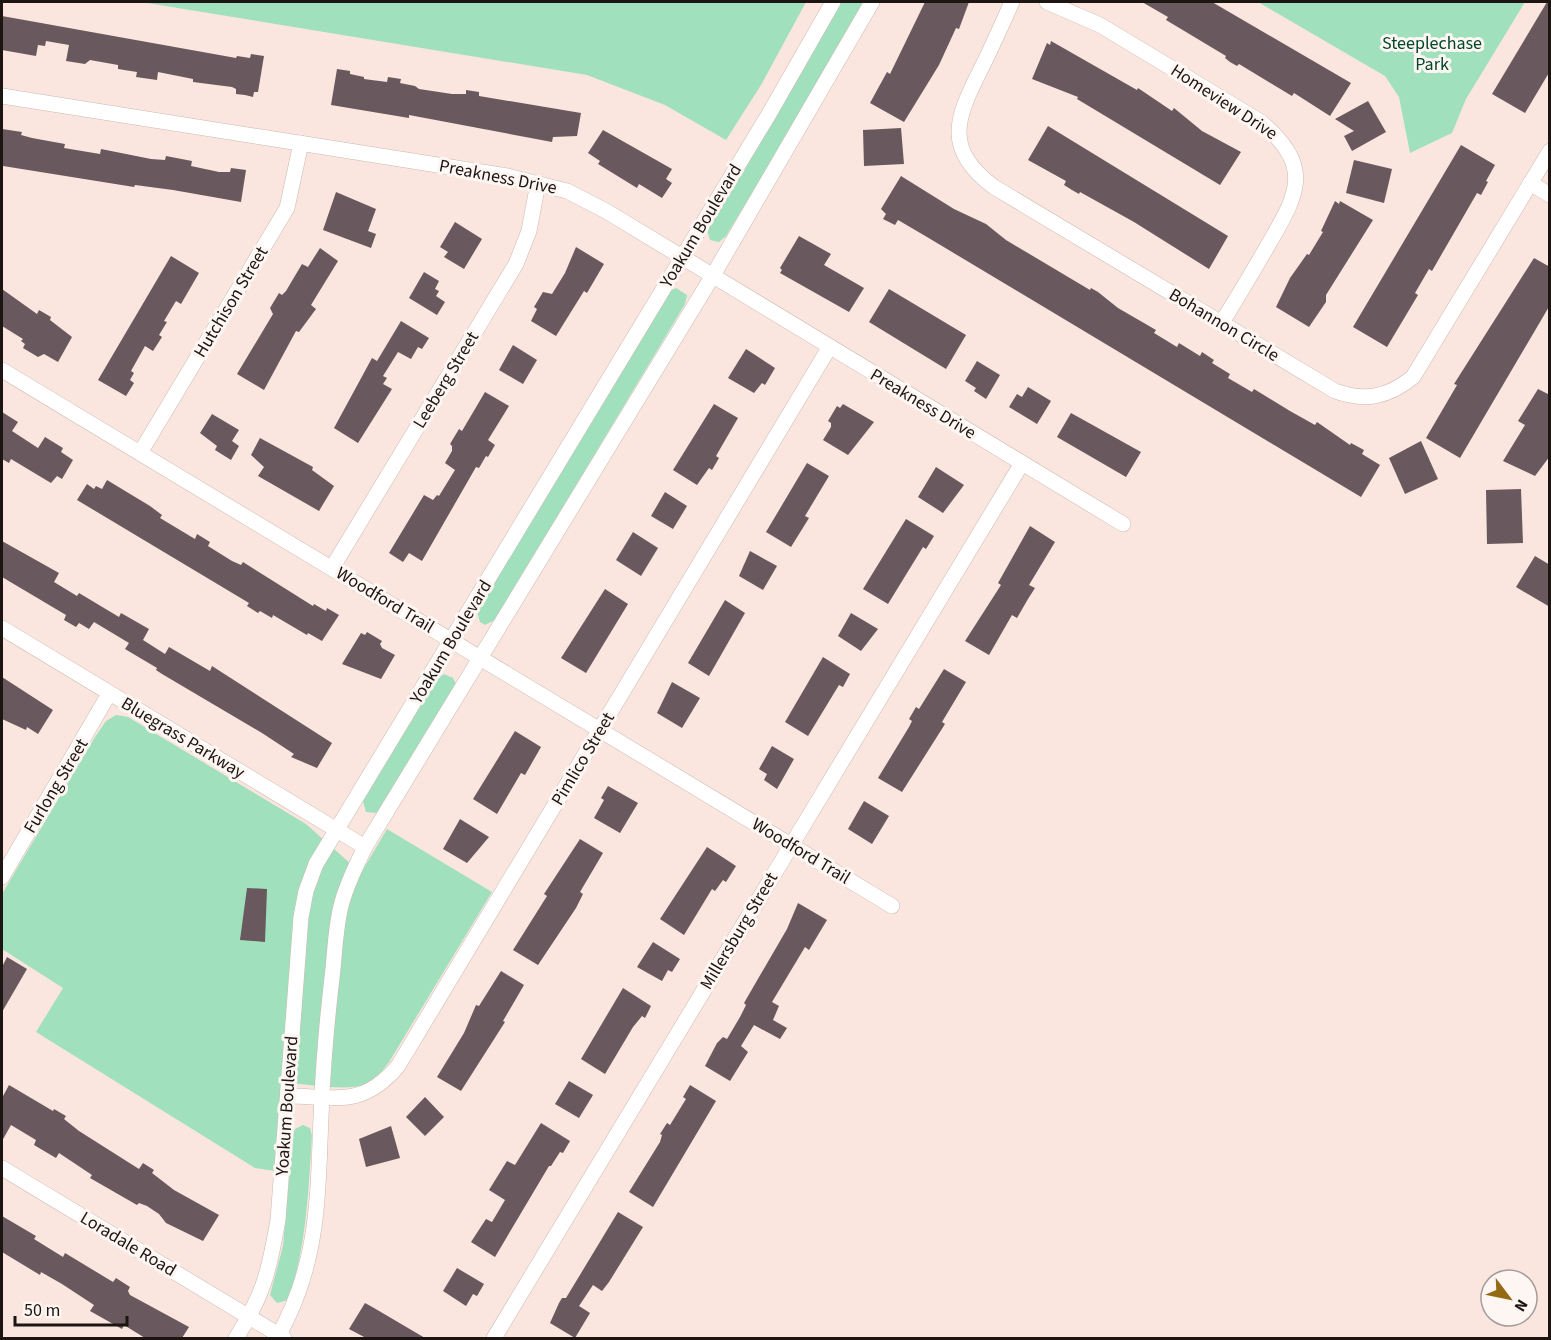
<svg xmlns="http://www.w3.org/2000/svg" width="1551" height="1340" viewBox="0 0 1551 1340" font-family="'Source Sans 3',sans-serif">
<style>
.green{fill:#a1e0bd}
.building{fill:#69585d}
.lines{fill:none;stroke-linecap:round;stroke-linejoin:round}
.minor-casing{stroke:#cbb9b0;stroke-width:16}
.minor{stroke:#fff;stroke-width:15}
.labels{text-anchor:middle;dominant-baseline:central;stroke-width:6;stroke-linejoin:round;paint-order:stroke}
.park-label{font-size:18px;fill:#00462b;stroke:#fef6f3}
.street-label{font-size:18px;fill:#1c1512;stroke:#fef6f3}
</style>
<rect width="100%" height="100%" fill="#fae6de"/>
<g class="green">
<path d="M141,2H806L761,85L726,140L665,105L587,75Z"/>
<path d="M841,2H864L852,26L726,236L719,242L710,240L707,230L805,67Z"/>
<path d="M1258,2H1525L1466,99L1452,133L1410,153L1399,97L1385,76Z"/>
<path d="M676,288L687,295L685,304L495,620L485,625L480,622L477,611L670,291Z"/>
<path d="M444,674L453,678L456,684L377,813L366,812L363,801L436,680Z"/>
<path d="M116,715L128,717L306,824L361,873L387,829L492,892L389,1062C383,1070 374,1081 364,1085C344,1091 304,1084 282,1082L275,1171L255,1168L36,1032L63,988L2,949V894L95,737L106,721Z"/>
<path d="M303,1125L310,1128L312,1136C308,1192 307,1246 288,1300L277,1303L270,1295L283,1246L293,1135L295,1129Z"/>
</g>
<g class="building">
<path d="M925,2H969L959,29L956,28L939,65L904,122L870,103L887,72L890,74Z"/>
<path d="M1142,2H1212L1351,83L1330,116L1294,93L1292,96L1239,64L1237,66L1230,62L1225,58L1226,56L1166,20L1168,17Z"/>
<path d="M1547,2H1550V71L1525,113L1492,94Z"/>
<path d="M2,16L236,58L237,56L250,58L251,54L264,56L258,92H254L253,97L245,95L236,94V89L232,87L193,82V79L158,72L157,80L136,77L137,72L118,69V65L90,60L85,64L66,61L69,45L46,41L45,46L38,45L36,56L2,50Z"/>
<path d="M1051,41L1137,90L1138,88L1172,111L1174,108L1202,131L1241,152L1220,185L1077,99L1078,97L1032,79L1047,43L1050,45Z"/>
<path d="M337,69L350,71V74L364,77V79L387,82L388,77L401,79L400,83L415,86L419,89L452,94H466V90L479,92V96L581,113L577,136L553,137L552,142L409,115V118L331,105Z"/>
<path d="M1368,101L1386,132L1352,151L1344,136L1354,131L1335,119Z"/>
<path d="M1048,126L1228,236L1209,269L1134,222L1080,192L1079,194L1072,190L1064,185L1066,181L1028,160Z"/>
<path d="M901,128L904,164L864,166L863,130Z"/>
<path d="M2,129L22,132L21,135L32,138L65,144L64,148L100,154L101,149L151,159L165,160L166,156L192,161L191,166L219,172H230L231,168L246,170L241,202L173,190L135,185L134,187L3,166Z"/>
<path d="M603,130L672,169L666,179L672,183L662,198L639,184L637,188L598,164L600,161L588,153Z"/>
<path d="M1461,145L1495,165L1486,181L1488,182L1481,195L1477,193L1432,271L1429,269L1415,293L1418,295L1387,347L1353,327Z"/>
<path d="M1354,160L1392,169L1384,203L1346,193Z"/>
<path d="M901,176L954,209L986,224L1006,240L1090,290L1091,288L1098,292L1118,308L1156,330L1154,333L1177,347L1179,343L1200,356L1202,352L1214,360L1212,363L1230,374L1228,378L1252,392L1254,389L1290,411L1315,425L1317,422L1350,445L1351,443L1364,450L1362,454L1380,465L1361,497L927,237L898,220L895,225L883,219L886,214L881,209Z"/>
<path d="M336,192L376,209L368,231L376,234L371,248L323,230Z"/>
<path d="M1335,201L1339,204L1340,201L1373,220L1326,295V302L1309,327L1276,307L1290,278L1307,254L1309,255L1323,232L1321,231Z"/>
<path d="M455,222L482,239L464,269L444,257L448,252L440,247Z"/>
<path d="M799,236L831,254L824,265L864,288L849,312L780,273L782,270L780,268Z"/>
<path d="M576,247L604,264L587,293L584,291L556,336L531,321L537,309L534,307L543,292L552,294L565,273Z"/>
<path d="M320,248L338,261L311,305L316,309L299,332L296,331L264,390L237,374L273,314L270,308L279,293L282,295L286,291L302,264L308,267Z"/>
<path d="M171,256L199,273L181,304L176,301L164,321L167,322L159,335L162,337L153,351L145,346L131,371L134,373L130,380L134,383L126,396L98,380Z"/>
<path d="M1534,258L1550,267V305L1460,458L1426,438L1457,385L1454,384Z"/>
<path d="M424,272L439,281L435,289L439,291L436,296L445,302L437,315L409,298Z"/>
<path d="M2,289L37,314L39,310L51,317L50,320L72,337L58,362L44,354L38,357L23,348L25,344L21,341L23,339L2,326Z"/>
<path d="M889,289L966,335L946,369L869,322Z"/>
<path d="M401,321L429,338L422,349L418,347L411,359L398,352L383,376L387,378L383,384L392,389L358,443L334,428L372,358L377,361Z"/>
<path d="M513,345L537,360L523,384L499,370Z"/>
<path d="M746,349L775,368L765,385L762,383L754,393L728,378Z"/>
<path d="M977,361L1000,375L986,399L974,391L976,388L965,381Z"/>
<path d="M1028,387L1051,401L1037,424L1009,407L1017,394L1022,397Z"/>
<path d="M1538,389L1550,395V456L1535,476L1503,461L1525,425L1518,421Z"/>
<path d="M485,392L509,406L488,440L495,445L488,457L486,456L479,468L476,467L422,561L409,553L403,562L389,553L424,495L433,500L437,495L439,496L455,470L445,463L452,451V446L450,444L459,429L462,431Z"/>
<path d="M714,404L738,418L716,456L719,458L712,470L709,468L697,485L673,470Z"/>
<path d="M843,404L874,422L848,455L823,440L831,427V423L828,421L837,406L840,408Z"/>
<path d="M2,412L18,422L12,431L38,448L45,437L63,448L61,452L73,460L62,479L57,476L51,483L11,459L9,463L2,459Z"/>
<path d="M1071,413L1141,452L1126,477L1057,437Z"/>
<path d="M212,414L239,430L232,441L239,446L231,460L215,450L217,446L200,433Z"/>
<path d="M260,438L313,467L312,470L334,486L319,511L258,476L264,467L251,455Z"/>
<path d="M1421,441L1438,479L1405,494L1389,458Z"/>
<path d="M807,463L829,476L805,516L809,518L791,547L766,532Z"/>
<path d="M936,467L964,485L943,513L918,497Z"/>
<path d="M107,480L150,506L162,515L160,518L195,539L197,534L210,542L208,546L232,561L241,565L243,562L313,606L314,604L326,611L327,608L339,615L322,641L308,633L307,635L273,615L272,618L260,611L258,613L247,606L249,603L77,500L87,484L94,489L96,486L102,489Z"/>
<path d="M1521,489L1523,543L1487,544L1486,490Z"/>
<path d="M665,492L687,506L673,529L651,516Z"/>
<path d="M906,519L934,536L926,549L923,547L888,604L863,589Z"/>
<path d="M1030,526L1055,542L1029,585L1035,588L1028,599L1017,618L1012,615L989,655L965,641L1001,585L998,583Z"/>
<path d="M633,532L658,548L641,576L616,560Z"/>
<path d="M2,541L59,573L54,582L77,596L79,593L119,617L121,613L149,629L143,640L165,654L169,647L210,671L212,666L332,743L317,768L291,757L294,754L262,733L162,674L156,670L157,668L125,649L129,643L94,622L89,629L79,623L76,627L64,620L66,615L2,577Z"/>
<path d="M750,551L777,566L763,590L739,576Z"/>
<path d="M1535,556L1550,565V607L1516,587Z"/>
<path d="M605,589L628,604L586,673L561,658Z"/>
<path d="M725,600L745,613L709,676L688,663Z"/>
<path d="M851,613L878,629L861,651L838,636Z"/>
<path d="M367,632L382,641L380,644L382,648L395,655L381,679L342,664L361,633L365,635Z"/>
<path d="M823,657L850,674L843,687L839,685L808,736L785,722Z"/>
<path d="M944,669L966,682L942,722L945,724L902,792L878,778L909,727L912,721L909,719L916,707L919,709Z"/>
<path d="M2,677L53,710L38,734L27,727L26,730L2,719Z"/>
<path d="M672,682L700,698L682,728L657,713Z"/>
<path d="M515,731L541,747L525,775L521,773L497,814L473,799Z"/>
<path d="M772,746L794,759L777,789L764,780L767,774L759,769Z"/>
<path d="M608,786L638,803L620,833L594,818L604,800L601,798Z"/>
<path d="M864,801L889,816L872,844L848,829Z"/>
<path d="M460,819L489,837L467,863L443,849Z"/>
<path d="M580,839L603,853L580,892L583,894L576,908L538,965L513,950L547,896L544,894Z"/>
<path d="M707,847L736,866L726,882L723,880L715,891L712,889L684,935L660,919Z"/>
<path d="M247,888L267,889L265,942L240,940Z"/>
<path d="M798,903L827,920L809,950L805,947L772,1002L779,1006L773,1020L787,1028L780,1039L754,1025L741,1046L748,1052L730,1081L705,1066L717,1043L723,1037L727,1039L740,1017L746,1005L744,1003L787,929Z"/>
<path d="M653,942L680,959L672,972L668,970L662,981L637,967Z"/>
<path d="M7,957L27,969L2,1012V967Z"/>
<path d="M501,971L524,985L503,1021L505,1022L461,1091L437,1077L464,1033L476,1005L479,1006Z"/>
<path d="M623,988L651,1006L645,1018L642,1016L633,1027L605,1074L581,1059Z"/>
<path d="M569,1081L593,1095L579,1118L555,1104Z"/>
<path d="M9,1085L53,1111L54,1109L66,1116L64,1119L79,1131L139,1169L143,1163L154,1170L152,1173L174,1190L219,1215L203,1241L166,1223L159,1214L147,1206L139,1203L137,1205L90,1178L92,1175L59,1153L56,1158L34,1145L36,1140L11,1125L2,1141V1098Z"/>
<path d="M690,1085L716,1101L653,1207L629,1192L660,1142L662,1135L660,1134L667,1123L670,1125L686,1099L683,1097Z"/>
<path d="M425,1097L444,1117L425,1136L406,1117Z"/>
<path d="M541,1123L570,1141L563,1153L560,1152L551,1166H549L495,1257L471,1242L486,1219L492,1222L505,1200L489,1190L507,1161L515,1165Z"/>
<path d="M391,1126L400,1158L366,1167L359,1139Z"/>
<path d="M618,1212L643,1227L609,1282L602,1291L593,1285L579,1306L590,1313L575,1338L550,1323L559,1303L562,1298H566Z"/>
<path d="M2,1216L36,1236L34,1239L63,1257L65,1253L113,1282L116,1278L130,1287L128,1291L130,1295L189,1327L182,1338H145L124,1325L122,1329L90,1311L94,1305L62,1284L41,1272L40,1275L2,1252Z"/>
<path d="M457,1268L484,1284L477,1296L473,1294L466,1306L443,1291Z"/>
<path d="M365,1303L374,1308L425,1338H366L349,1329Z"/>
</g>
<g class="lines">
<defs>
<g id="minor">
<path d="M1012,2C1002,24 992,47 981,69C956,118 943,149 994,187L1335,391C1366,402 1388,397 1413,377L1550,151"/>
<path d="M1047,2L1100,25L1261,122C1315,168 1297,195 1267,247C1252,273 1237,298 1221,324"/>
<path d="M2,96L507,176L567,191L606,211L1123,524"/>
<path d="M1530,183L1550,195"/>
<path d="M2,370L892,906"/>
<path d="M140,453L287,208L301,143"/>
<path d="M332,568L516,264L529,231L538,183"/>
<path d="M2,628L365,847"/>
<path d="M2,877L109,694"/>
<path d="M289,1096C339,1097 363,1107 398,1066L829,348"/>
<path d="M2,1168L284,1338"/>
<path d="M236,1338C264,1294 269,1271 278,1220L301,917L306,891L316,864L769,114L833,2"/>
<path d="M277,1338C323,1258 317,1185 322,1096C324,1053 328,1011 333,969C335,948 336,926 341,906C346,885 356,866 365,847L712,277L872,2"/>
<path d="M494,1338L1022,463"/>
</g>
</defs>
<use href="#minor" class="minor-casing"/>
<use href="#minor" class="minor"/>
</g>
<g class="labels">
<g class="park-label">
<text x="1432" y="43">Steeplechase<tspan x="1432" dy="21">Park</tspan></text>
</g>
<g class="street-label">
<text transform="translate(1224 102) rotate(33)">Homeview Drive</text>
<text transform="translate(498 177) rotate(11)">Preakness Drive</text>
<text transform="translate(701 226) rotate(-59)">Yoakum Boulevard</text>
<text transform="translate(231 302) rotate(-59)">Hutchison Street</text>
<text transform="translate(1224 325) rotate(31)">Bohannon Circle</text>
<text transform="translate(446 380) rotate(-59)">Leeberg Street</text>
<text transform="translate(923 404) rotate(31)">Preakness Drive</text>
<text transform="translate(385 600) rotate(31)">Woodford Trail</text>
<text transform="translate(451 642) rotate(-59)">Yoakum Boulevard</text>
<text transform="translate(183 738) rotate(31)">Bluegrass Parkway</text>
<text transform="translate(583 759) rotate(-59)">Pimlico Street</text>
<text transform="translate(56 786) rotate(-59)">Furlong Street</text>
<text transform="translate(801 851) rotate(31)">Woodford Trail</text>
<text transform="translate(739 931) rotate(-59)">Millersburg Street</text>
<text transform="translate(287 1106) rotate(-86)">Yoakum Boulevard</text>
<text transform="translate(128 1244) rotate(31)">Loradale Road</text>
</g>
</g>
<rect width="1551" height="1340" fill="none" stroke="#1c1512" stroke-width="6"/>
<g transform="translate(1509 1298) rotate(122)"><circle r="28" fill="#fef6f3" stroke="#a49c99" stroke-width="1.5"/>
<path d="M0-4.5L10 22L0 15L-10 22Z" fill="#946914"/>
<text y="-9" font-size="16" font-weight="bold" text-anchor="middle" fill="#1c1512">N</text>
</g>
<path d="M15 1316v9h112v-9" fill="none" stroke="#1c1512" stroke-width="3"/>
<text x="24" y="1316" font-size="18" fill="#1c1512" stroke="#fef6f3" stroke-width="4.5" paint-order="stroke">50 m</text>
</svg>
